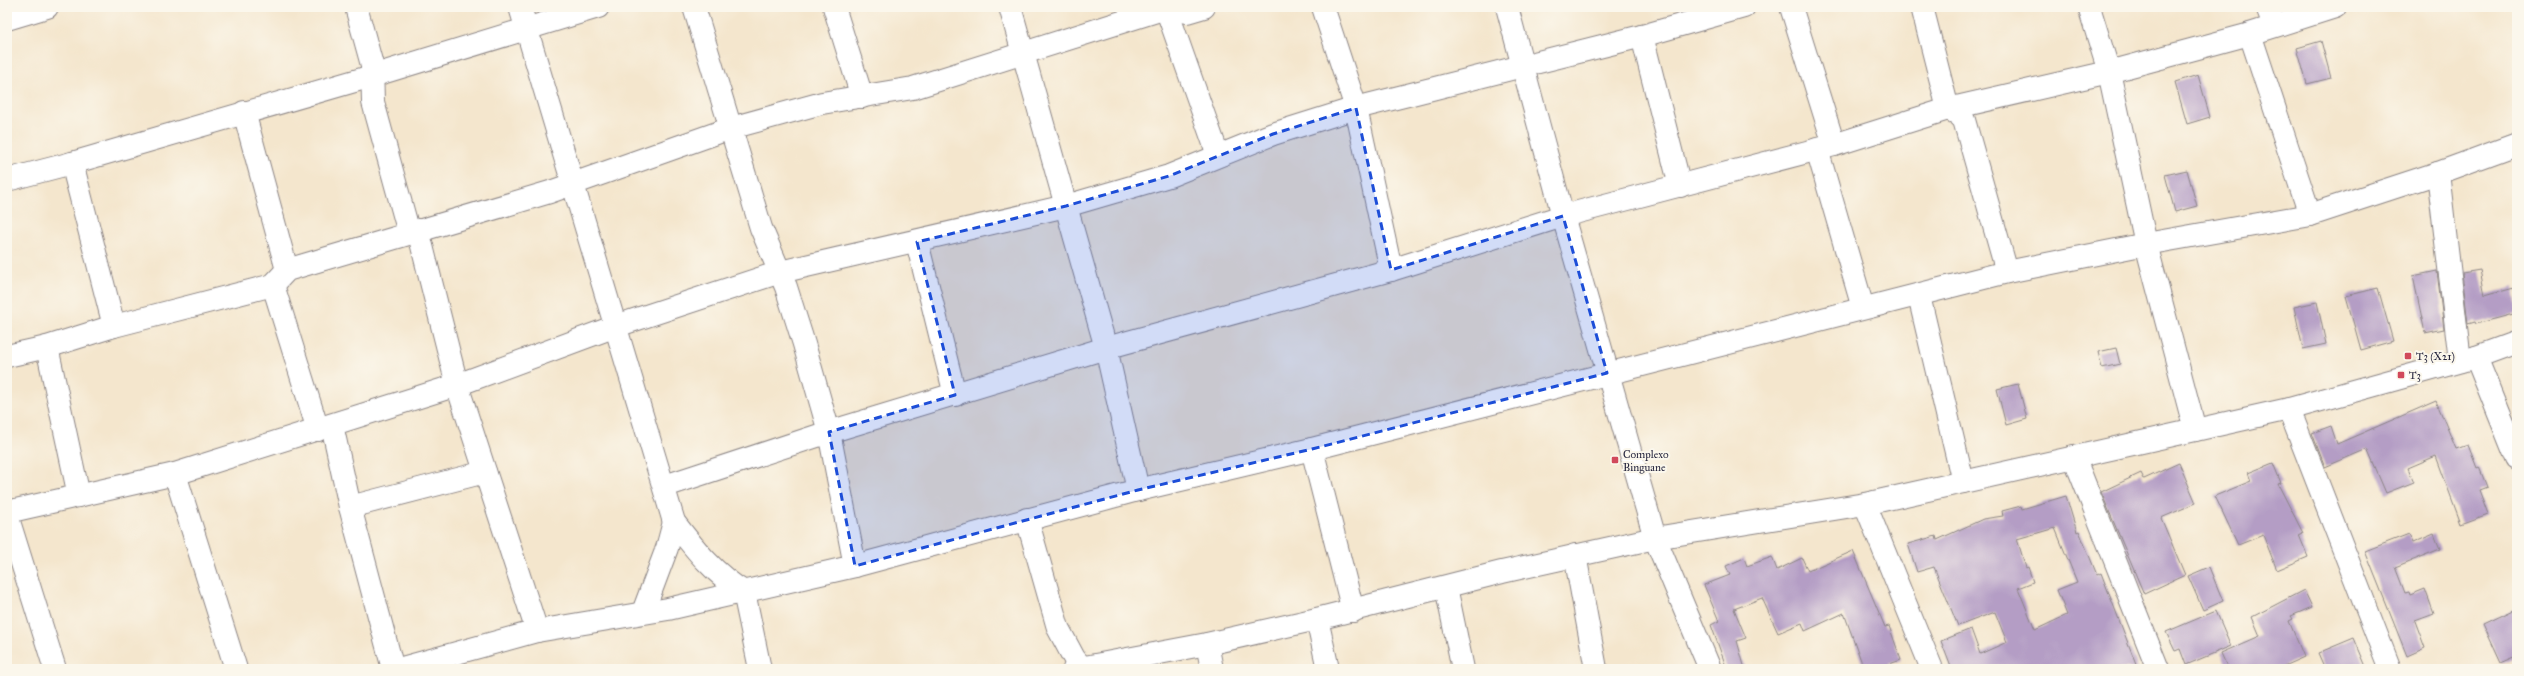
<svg xmlns="http://www.w3.org/2000/svg" width="2524" height="676" viewBox="0 0 2524 676" font-family="'IM FELL Great Primer',serif">
<style>
.building{fill:#b49dc5;fill-rule:evenodd}
.lines{fill:none;stroke-linecap:round;stroke-linejoin:round}
.minor-casing{stroke:#8b8484;stroke-width:24}
.minor{stroke:#fff;stroke-width:22}
.marked{fill:#1d4ed8;fill-opacity:0.2;stroke:#1d4ed8;stroke-width:3;stroke-dasharray:8 5;stroke-linejoin:round}
.poi-dot{fill:#d1495b;stroke:#fbf7ec;stroke-width:1.5}
.labels{text-anchor:middle;dominant-baseline:central;stroke-width:4;stroke-linejoin:round;paint-order:stroke}
.poi-label{font-size:11px;fill:#22223b;stroke:#fbf7ec;text-anchor:start}
</style>
<rect width="100%" height="100%" fill="#fbf7ec"/>
<filter id="ink" filterUnits="userSpaceOnUse"><feTurbulence type="fractalNoise" baseFrequency=".025" numOctaves="2"/><feDisplacementMap in="SourceGraphic" scale="8" xChannelSelector="R" yChannelSelector="G"/><feConvolveMatrix kernelMatrix="1 2 1 2 8 2 1 2 1" color-interpolation-filters="sRGB"/></filter>
<filter id="wash" filterUnits="userSpaceOnUse"><feTurbulence type="fractalNoise" baseFrequency=".012" numOctaves="4" result="noise"/><feDisplacementMap in="SourceGraphic" scale="16" xChannelSelector="R" yChannelSelector="G"/><feGaussianBlur stdDeviation="0.9" result="paint"/><feColorMatrix in="noise" values="0 0 0 0 0 0 0 0 0 0 0 0 0 0 0 0 0 1.4 0 .05"/><feComposite in="paint" operator="in"/></filter>
<g filter="url(#wash)">
<rect width="100%" height="100%" fill="#f4e6cd"/>
<g id="blocks">
<g class="building">
<path d="M2321,41L2331,78L2307,84L2297,48Z"/>
<path d="M2198,75L2210,117L2187,124L2175,82Z"/>
<path d="M2187,170L2197,206L2175,212L2165,175Z"/>
<path d="M2480,270L2485,295L2514,287L2517,313L2476,324L2475,322L2468,324L2462,273Z"/>
<path d="M2437,271L2444,329L2425,333L2413,276Z"/>
<path d="M2378,288L2393,341L2361,350L2346,296Z"/>
<path d="M2317,302L2326,344L2303,349L2294,307Z"/>
<path d="M2116,348L2120,364L2102,368L2098,352Z"/>
<path d="M2018,384L2027,419L2006,425L1997,389Z"/>
<path d="M2436,401L2456,449L2468,445L2477,468L2479,467L2487,487L2479,490L2488,514L2461,524L2436,456L2408,468L2414,482L2386,493L2367,449L2325,467L2312,433L2331,426L2337,444Z"/>
<path d="M2179,463L2196,503L2161,518L2185,575L2144,594L2101,492L2141,473L2144,479Z"/>
<path d="M2273,463L2281,483L2278,484L2303,533L2299,535L2308,557L2277,570L2263,535L2238,545L2215,496L2251,481L2248,473Z"/>
<path d="M2066,496L2077,532L2079,531L2097,575L2101,573L2138,669H1947L1951,667L1941,641L1971,629L1980,654L2007,642L1995,612L1958,626L1934,567L1917,572L1908,544L1936,536L1937,540L1983,519L2003,516L2002,511L2021,506L2022,509ZM2055,528L2077,582L2057,590L2067,615L2035,630L2018,588L2033,582L2028,567L2026,568L2017,539Z"/>
<path d="M2409,534L2413,543L2434,534L2440,549L2395,567L2405,593L2409,592L2410,595L2425,589L2434,614L2415,621L2425,648L2407,656L2365,551Z"/>
<path d="M1853,551L1885,627L1889,626L1901,660L1875,669H1864L1844,613L1805,631L1802,623L1778,633L1762,598L1734,609L1746,638L1737,641L1745,669H1727L1711,625L1719,621L1704,585L1730,575L1726,566L1744,558L1747,566L1772,557L1777,570L1802,558L1808,571Z"/>
<path d="M2209,567L2223,601L2203,610L2188,576Z"/>
<path d="M2304,590L2312,607L2291,616L2293,619L2289,621L2304,657L2277,669H2228L2221,653L2260,636L2252,617Z"/>
<path d="M2517,608V656L2501,663L2483,624Z"/>
<path d="M2216,611L2231,646L2186,665L2180,649L2175,651L2166,632Z"/>
<path d="M2354,638L2367,669H2325L2318,653Z"/>
</g>
</g>
</g>
<g filter="url(#ink)">
<use href="#blocks" fill-opacity="0" stroke="#8b8484" stroke-width="1"/>
<g class="lines">
<defs>
<g id="minor">
<path d="M356,7L372,65L373,102L409,233"/>
<path d="M520,7L674,522C695,549 714,574 744,592L760,669"/>
<path d="M694,7L761,228L786,287L804,344L829,432L855,566"/>
<path d="M834,7L862,97"/>
<path d="M1010,7L1106,348L1138,490"/>
<path d="M1323,7L1356,108L1391,270"/>
<path d="M1507,7L1563,216L1655,538L1710,669"/>
<path d="M1791,7L1834,145"/>
<path d="M1922,7L1948,109L1958,114L1964,120L2007,272"/>
<path d="M2089,7L2109,72L2146,244L2195,430"/>
<path d="M2267,7L2274,25"/>
<path d="M1166,8L1218,155"/>
<path d="M7,19L47,7"/>
<path d="M2250,34L2310,215"/>
<path d="M1642,36L1680,186"/>
<path d="M244,112L287,270"/>
<path d="M1817,149L1863,308"/>
<path d="M72,163L114,326"/>
<path d="M2438,173L2460,361"/>
<path d="M7,180L72,163L372,76L598,7"/>
<path d="M418,230L457,385L537,631"/>
<path d="M917,242L955,395"/>
<path d="M273,285L318,430"/>
<path d="M1919,296L1963,482"/>
<path d="M47,347L79,496"/>
<path d="M7,356L47,347L114,326L273,285L287,270L550,192L731,128L822,103L913,88L1166,8L1187,12L1204,7"/>
<path d="M2476,357L2517,459"/>
<path d="M2289,409L2390,669"/>
<path d="M332,425L350,507L393,669"/>
<path d="M1312,449L1353,611"/>
<path d="M2074,457L2158,669"/>
<path d="M175,474L236,669"/>
<path d="M665,486L829,432L1106,348L1391,270L1563,216L1834,145L1948,109L2109,72L2250,34L2335,7"/>
<path d="M1865,504L1932,669"/>
<path d="M350,507L485,472"/>
<path d="M7,512L175,474L457,385L616,326L780,272L1066,206L1169,176L1273,134L1356,108L1642,36L1744,7"/>
<path d="M7,515L55,669"/>
<path d="M1027,519L1058,628L1074,658L1083,669"/>
<path d="M1575,555L1596,669"/>
<path d="M1446,587L1463,669"/>
<path d="M643,612L667,548L674,522"/>
<path d="M1317,619L1328,669"/>
<path d="M1207,644L1212,669"/>
<path d="M398,669L537,631L668,609L855,566L1138,490L1312,449L2007,272L2146,244L2310,215L2438,173L2517,144"/>
<path d="M1074,669L1207,644L1317,619L1502,572L1655,538L1865,504L2289,409L2476,357L2517,342"/>
</g>
</defs>
<use href="#minor" class="minor-casing"/>
<use href="#minor" class="minor"/>
</g>
</g>
<path class="marked" d="M1356,108L1391,270L1563,216L1607,373L1312,449L1138,490L855,566L829,432L955,395L917,242L1066,206L1169,176L1273,134Z"/>
<g class="poi-dot">
<rect x="2404" y="352" width="8" height="8" rx="2"/>
<rect x="2397" y="371" width="8" height="8" rx="2"/>
<rect x="1611" y="456" width="8" height="8" rx="2"/>
</g>
<g class="labels">
<g class="poi-label">
<text x="2416" y="356">T3 (X21)</text>
<text x="2409" y="375">T3</text>
<text x="1623" y="454">Complexo<tspan x="1623" dy="13">Binguane</tspan></text>
</g>
</g>
<rect width="2524" height="676" fill="none" stroke="#fbf7ec" stroke-width="24"/>
</svg>
